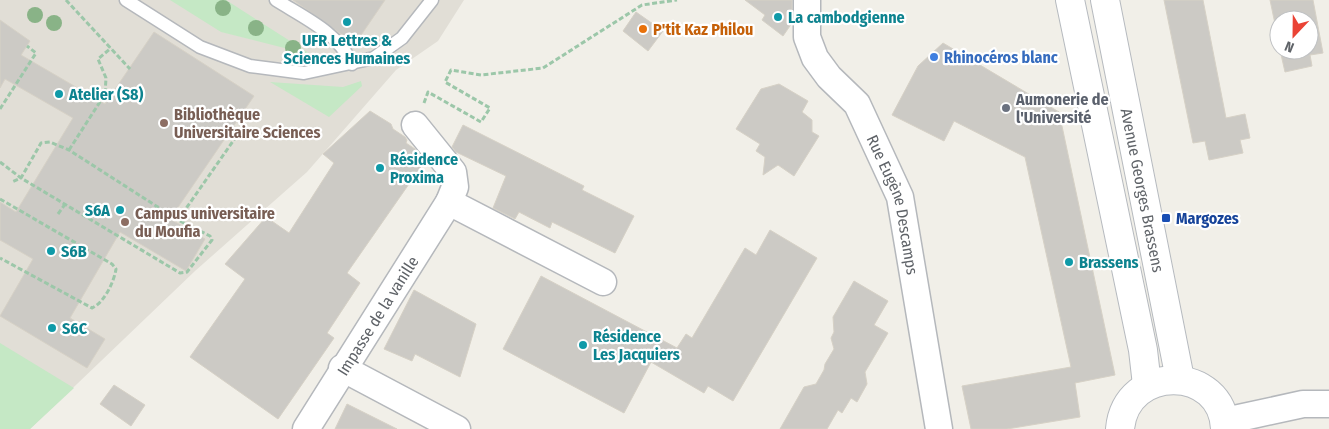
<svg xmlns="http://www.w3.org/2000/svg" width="1329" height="429" viewBox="0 0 1329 429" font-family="'Fira Sans Condensed',sans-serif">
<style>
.education{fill:#e1ded6}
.green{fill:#c5e8c5}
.building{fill:#cccac5;stroke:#d6d1c6}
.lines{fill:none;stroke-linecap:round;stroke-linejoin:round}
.lane-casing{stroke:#b5b8bc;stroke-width:15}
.street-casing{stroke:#b5b8bc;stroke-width:29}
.secondary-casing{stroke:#b6babf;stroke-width:30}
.path{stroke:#9cc7a9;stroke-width:3;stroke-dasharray:5 2.5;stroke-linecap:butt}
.lane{stroke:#fff;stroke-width:12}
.street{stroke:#fff;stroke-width:26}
.secondary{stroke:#fff;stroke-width:28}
.tree{fill:#89b387}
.culture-dot{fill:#0f9aa8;stroke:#fff;stroke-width:2}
.food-dot{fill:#e8710a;stroke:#fff;stroke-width:2}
.shop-dot{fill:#3f7fe0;stroke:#fff;stroke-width:2}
.worship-dot{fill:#6b7280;stroke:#fff;stroke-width:2}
.education-dot{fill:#8d6e63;stroke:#fff;stroke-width:2}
.transit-dot{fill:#1a4fb4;stroke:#fff;stroke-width:2}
.labels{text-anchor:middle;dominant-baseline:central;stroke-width:4.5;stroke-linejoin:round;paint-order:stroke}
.culture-label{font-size:16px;font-weight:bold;fill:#0d838f;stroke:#fff;text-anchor:start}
.food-label{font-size:16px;font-weight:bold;fill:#c56008;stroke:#fff;text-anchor:start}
.shop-label{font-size:16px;font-weight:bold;fill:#366cbe;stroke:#fff;text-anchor:start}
.worship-label{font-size:16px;font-weight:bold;fill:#5b616d;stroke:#fff;text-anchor:start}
.education-label{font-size:16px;font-weight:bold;fill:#785e54;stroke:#fff;text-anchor:start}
.street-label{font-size:16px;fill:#5f6368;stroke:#fff}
.transit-label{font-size:16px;font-weight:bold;fill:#164399;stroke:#fff;text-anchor:start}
</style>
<rect width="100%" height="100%" fill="#f1efe8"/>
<path class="education" d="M0,0H464L438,41L396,70L307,172L195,271L30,429H0Z"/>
<g class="green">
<path d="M170,0H226L312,55L221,32Z"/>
<path d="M361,81L362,86L329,117L270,82L343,87Z"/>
<path d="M0,343L74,388L30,429H0Z"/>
</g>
<g class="building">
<path d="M293,0H385L355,44Z"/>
<path d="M745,0H792V11L789,15L792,17V23L783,36L762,20L765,15Z"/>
<path d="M1164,0H1203L1226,118L1245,114L1250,138L1240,140L1243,153L1209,160L1205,141L1193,143Z"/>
<path d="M1270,0H1313L1323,53L1310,55L1312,66L1285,72L1280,50H1309V20H1279V43Z"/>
<path d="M636,12L663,31L648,51L623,31Z"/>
<path d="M0,20L30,41L21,55L105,104L154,32L254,96L170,219L205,239L186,271L120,232L70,318L105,339L87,368L0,316L33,259L0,240V202L16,212L73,118L5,79L0,88Z"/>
<path d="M943,43L1059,112L1115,375L1075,383L1080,417L1007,429H971L962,386L1071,367L1025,157L954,121L944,141L892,115L918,66Z"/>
<path d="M779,84L808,101L802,112L812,120V132L819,136L794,176L778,165L763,175L765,157L756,151L760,144L736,129L761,89Z"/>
<path d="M370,111L391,124L393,129L405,137L407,140L406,143L415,149L425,161L347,273L360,283L327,333L334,338L278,419L190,357L245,279L225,264L266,217L289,233L334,163L323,154Z"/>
<path d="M463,125L584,186L582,190L634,216L615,253L552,222L550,228L519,212L515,219L493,208L506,176L456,152L452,147Z"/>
<path d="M770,230L817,258L733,401L708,386L704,393L651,362L624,413L503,349L541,276L677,348L686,334L692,338L745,248L756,255Z"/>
<path d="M854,281L888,301L874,325L888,333L865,372L867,384L857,402L851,398L842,413L838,410L827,429H780L804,387L816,384L824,370L825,364L834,349L831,338L834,332L833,317Z"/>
<path d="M414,290L476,324L460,377L415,354L412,361L384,349Z"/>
<path d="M114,385L145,405L131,426L100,404Z"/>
<path d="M347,404L397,429H335Z"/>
</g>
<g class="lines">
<defs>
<g id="lane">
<path d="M126,0L200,47L250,66L304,73L374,58L402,38L432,0"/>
<path d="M276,0C303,17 339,33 352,64"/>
</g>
<g id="street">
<path id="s1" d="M807,0V37L815,58L829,77L857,104L900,197L939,429"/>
<path d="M415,125L453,172L455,187L449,202L603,282"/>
<path d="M342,368L457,429"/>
<path d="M1225,421L1303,404H1329"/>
<path id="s2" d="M306,429L449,202"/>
</g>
<g id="secondary">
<path d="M1070,0L1143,350L1147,385"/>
<path id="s3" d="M1105,0L1180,379"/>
<path d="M1120,429C1126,363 1223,365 1225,429"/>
</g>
</defs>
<use href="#lane" class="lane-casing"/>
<use href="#street" class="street-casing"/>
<use href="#secondary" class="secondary-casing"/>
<g class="path">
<path d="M66,0L130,69"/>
<path d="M424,103L428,92L481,122L490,108L445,82L451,70L481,75L543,68L642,5L677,0"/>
<path d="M0,109L36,53L27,46"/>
<path d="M69,150L105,94L106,78L98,59L111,48"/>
<path d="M0,162L21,178L180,273L187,272L212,240L210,236L178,220L69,150L50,142L41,143L21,178L12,182"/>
<path d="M0,199L112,264L116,269C114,282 104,303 92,308L0,258"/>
<path d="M58,214L66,203"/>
<path d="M178,220L238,134"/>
</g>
<use href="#lane" class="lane"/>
<use href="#street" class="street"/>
<use href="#secondary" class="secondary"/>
</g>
<g class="tree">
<circle cx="223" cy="8" r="8"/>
<circle cx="35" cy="15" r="8"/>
<circle cx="54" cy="23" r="8"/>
<circle cx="256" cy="28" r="8"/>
<circle cx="293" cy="48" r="8"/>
</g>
<g class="culture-dot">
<circle cx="778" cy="17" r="5"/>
<circle cx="347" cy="22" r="5"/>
<circle cx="59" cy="94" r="5"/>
<circle cx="380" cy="168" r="5"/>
<circle cx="120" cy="210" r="5"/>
<circle cx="51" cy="251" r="5"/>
<circle cx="1069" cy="262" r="5"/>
<circle cx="52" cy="328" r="5"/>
<circle cx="583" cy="345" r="5"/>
</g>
<circle class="food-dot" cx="643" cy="29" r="5"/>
<circle class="shop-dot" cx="934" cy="57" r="5"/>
<circle class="worship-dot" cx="1006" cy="108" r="5"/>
<g class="education-dot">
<circle cx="164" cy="123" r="5"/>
<circle cx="125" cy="222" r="5"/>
</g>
<rect class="transit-dot" x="1161" y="213" width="10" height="10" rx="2.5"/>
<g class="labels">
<g class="culture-label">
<text x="788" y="17">La cambodgienne</text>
<text x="347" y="40" text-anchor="middle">UFR Lettres &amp;<tspan x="347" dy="18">Sciences Humaines</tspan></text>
<text x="69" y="94">Atelier (S8)</text>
<text x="390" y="159">Résidence<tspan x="390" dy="18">Proxima</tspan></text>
<text x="110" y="210" text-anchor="end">S6A</text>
<text x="61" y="251">S6B</text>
<text x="1079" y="262">Brassens</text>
<text x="62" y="328">S6C</text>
<text x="593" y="336">Résidence<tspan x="593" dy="18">Les Jacquiers</tspan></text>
</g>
<g class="food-label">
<text x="653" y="29">P'tit Kaz Philou</text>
</g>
<g class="shop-label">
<text x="944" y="57">Rhinocéros blanc</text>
</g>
<g class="worship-label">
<text x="1016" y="99">Aumonerie de<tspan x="1016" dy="18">l'Université</tspan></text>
</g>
<g class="education-label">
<text x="174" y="114">Bibliothèque<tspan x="174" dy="18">Universitaire Sciences</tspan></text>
<text x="135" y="213">Campus universitaire<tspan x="135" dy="18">du Moufia</tspan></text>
</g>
<g class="street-label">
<text stroke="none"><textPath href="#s3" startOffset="194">Avenue Georges Brassens</textPath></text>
<text stroke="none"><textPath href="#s1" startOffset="230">Rue Eugène Descamps</textPath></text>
<text stroke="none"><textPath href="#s2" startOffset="134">Impasse de la vanille</textPath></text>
</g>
<g class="transit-label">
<text x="1176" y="218">Margozes</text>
</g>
</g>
<g transform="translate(1294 35) rotate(202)"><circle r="24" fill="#ffffff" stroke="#bfc1c3"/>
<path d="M0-4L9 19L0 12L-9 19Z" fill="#ea4335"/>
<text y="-8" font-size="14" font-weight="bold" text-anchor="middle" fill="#5f6368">N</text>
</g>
</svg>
